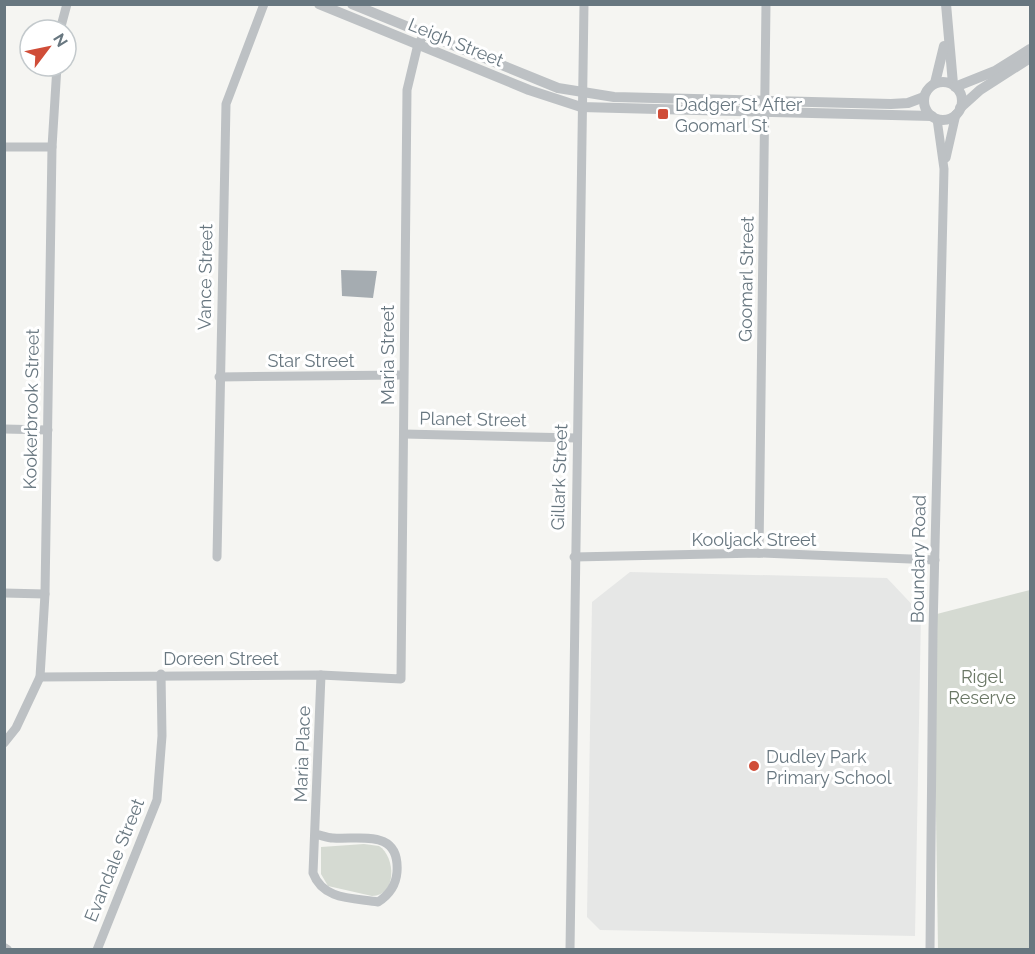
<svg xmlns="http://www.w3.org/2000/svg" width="1035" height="954" viewBox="0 0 1035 954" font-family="Raleway,sans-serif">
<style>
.built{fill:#e6e7e6}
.green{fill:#d5dad2}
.building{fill:#a5acb1}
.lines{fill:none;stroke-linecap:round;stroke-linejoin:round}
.minor{stroke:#bdc1c4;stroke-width:9}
.tertiary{stroke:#bdc1c4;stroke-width:10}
.poi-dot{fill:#d04d38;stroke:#fff;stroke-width:2}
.labels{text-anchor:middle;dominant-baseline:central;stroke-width:6;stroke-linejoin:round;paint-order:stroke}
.street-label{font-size:18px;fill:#687780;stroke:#fff}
.poi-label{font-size:18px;fill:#687780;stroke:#fff;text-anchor:start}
.park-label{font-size:18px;fill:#6b7866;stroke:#fff}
</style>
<rect width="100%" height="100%" fill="#f5f5f2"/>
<path class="built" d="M630,572L887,578L921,614L915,936L600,930L587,917L592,602Z"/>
<g class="green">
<path d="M1030,590V949H938L933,615Z"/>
<path d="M364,844L379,846C396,857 397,896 372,896L328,886L321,874V847Z"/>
</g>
<path class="building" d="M341,270L377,271L373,298L342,296Z"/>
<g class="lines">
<g class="minor">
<path d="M60,30L67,4"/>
<path d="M4,147H52"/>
<path d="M946,158L956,114"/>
<path d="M219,377L403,375"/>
<path d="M4,429L48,430"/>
<path d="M404,434L577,438"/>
<path d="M759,553L766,4"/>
<path d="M217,557L226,104L264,4"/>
<path d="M574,557L759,553L935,560"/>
<path d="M4,593L45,594"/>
<path d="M40,677L321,675L401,679L407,90L418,44L425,34"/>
<path d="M4,743L16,728L40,677L45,594L52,147L57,66"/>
<path d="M315,834C321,835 327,838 333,838C360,840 400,828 397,872C396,885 389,895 378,902C352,898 323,900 313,873L321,675"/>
<path d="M97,950L157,800L162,736L161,674"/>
<path d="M570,950L584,4"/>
<path d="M930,950L933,631L944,169L937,119"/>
</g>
<g class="tertiary">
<path d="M319,4L529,90L581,107L932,116"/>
<path d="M352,4L558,88L614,97L891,104L908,103L924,97"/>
<path d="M946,4L953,84"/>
<circle cx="943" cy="101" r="19"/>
<path d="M935,83L944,46"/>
<path d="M955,87L995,71L1030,49"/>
<path d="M960,108L980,90L1030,58"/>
<path d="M4,948L7,950"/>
</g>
</g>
<g class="poi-dot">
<rect x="657" y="108" width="12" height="12" rx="3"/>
<circle cx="754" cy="766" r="6"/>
</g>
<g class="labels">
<g class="street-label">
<text transform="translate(456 42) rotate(22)">Leigh Street</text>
<text transform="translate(205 277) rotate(-89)">Vance Street</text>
<text transform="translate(746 279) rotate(-89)">Goomarl Street</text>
<text transform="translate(387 355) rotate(-90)">Maria Street</text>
<text x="311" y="360">Star Street</text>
<text transform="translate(31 409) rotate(-89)">Kookerbrook Street</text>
<text transform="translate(473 419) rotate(1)">Planet Street</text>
<text transform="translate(559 477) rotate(-88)">Gillark Street</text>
<text x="754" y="539">Kooljack Street</text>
<text transform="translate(918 559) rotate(-89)">Boundary Road</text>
<text x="221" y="658">Doreen Street</text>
<text transform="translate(302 754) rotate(-88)">Maria Place</text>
<text transform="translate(114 860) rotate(-68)">Evandale Street</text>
</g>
<g class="poi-label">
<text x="675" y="104">Dadger St After<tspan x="675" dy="21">Goomarl St</tspan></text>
<text x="766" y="756">Dudley Park<tspan x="766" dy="21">Primary School</tspan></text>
</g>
<g class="park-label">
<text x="982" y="676">Rigel<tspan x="982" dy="21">Reserve</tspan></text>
</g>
</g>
<rect width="1035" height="954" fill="none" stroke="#687780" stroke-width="12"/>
<g transform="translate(48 48) rotate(58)"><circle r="28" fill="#ffffff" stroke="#c3c9cc" stroke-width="1.5"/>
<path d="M0-4.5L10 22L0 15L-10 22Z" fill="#d04d38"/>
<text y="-9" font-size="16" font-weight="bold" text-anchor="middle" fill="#687780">N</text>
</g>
</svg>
